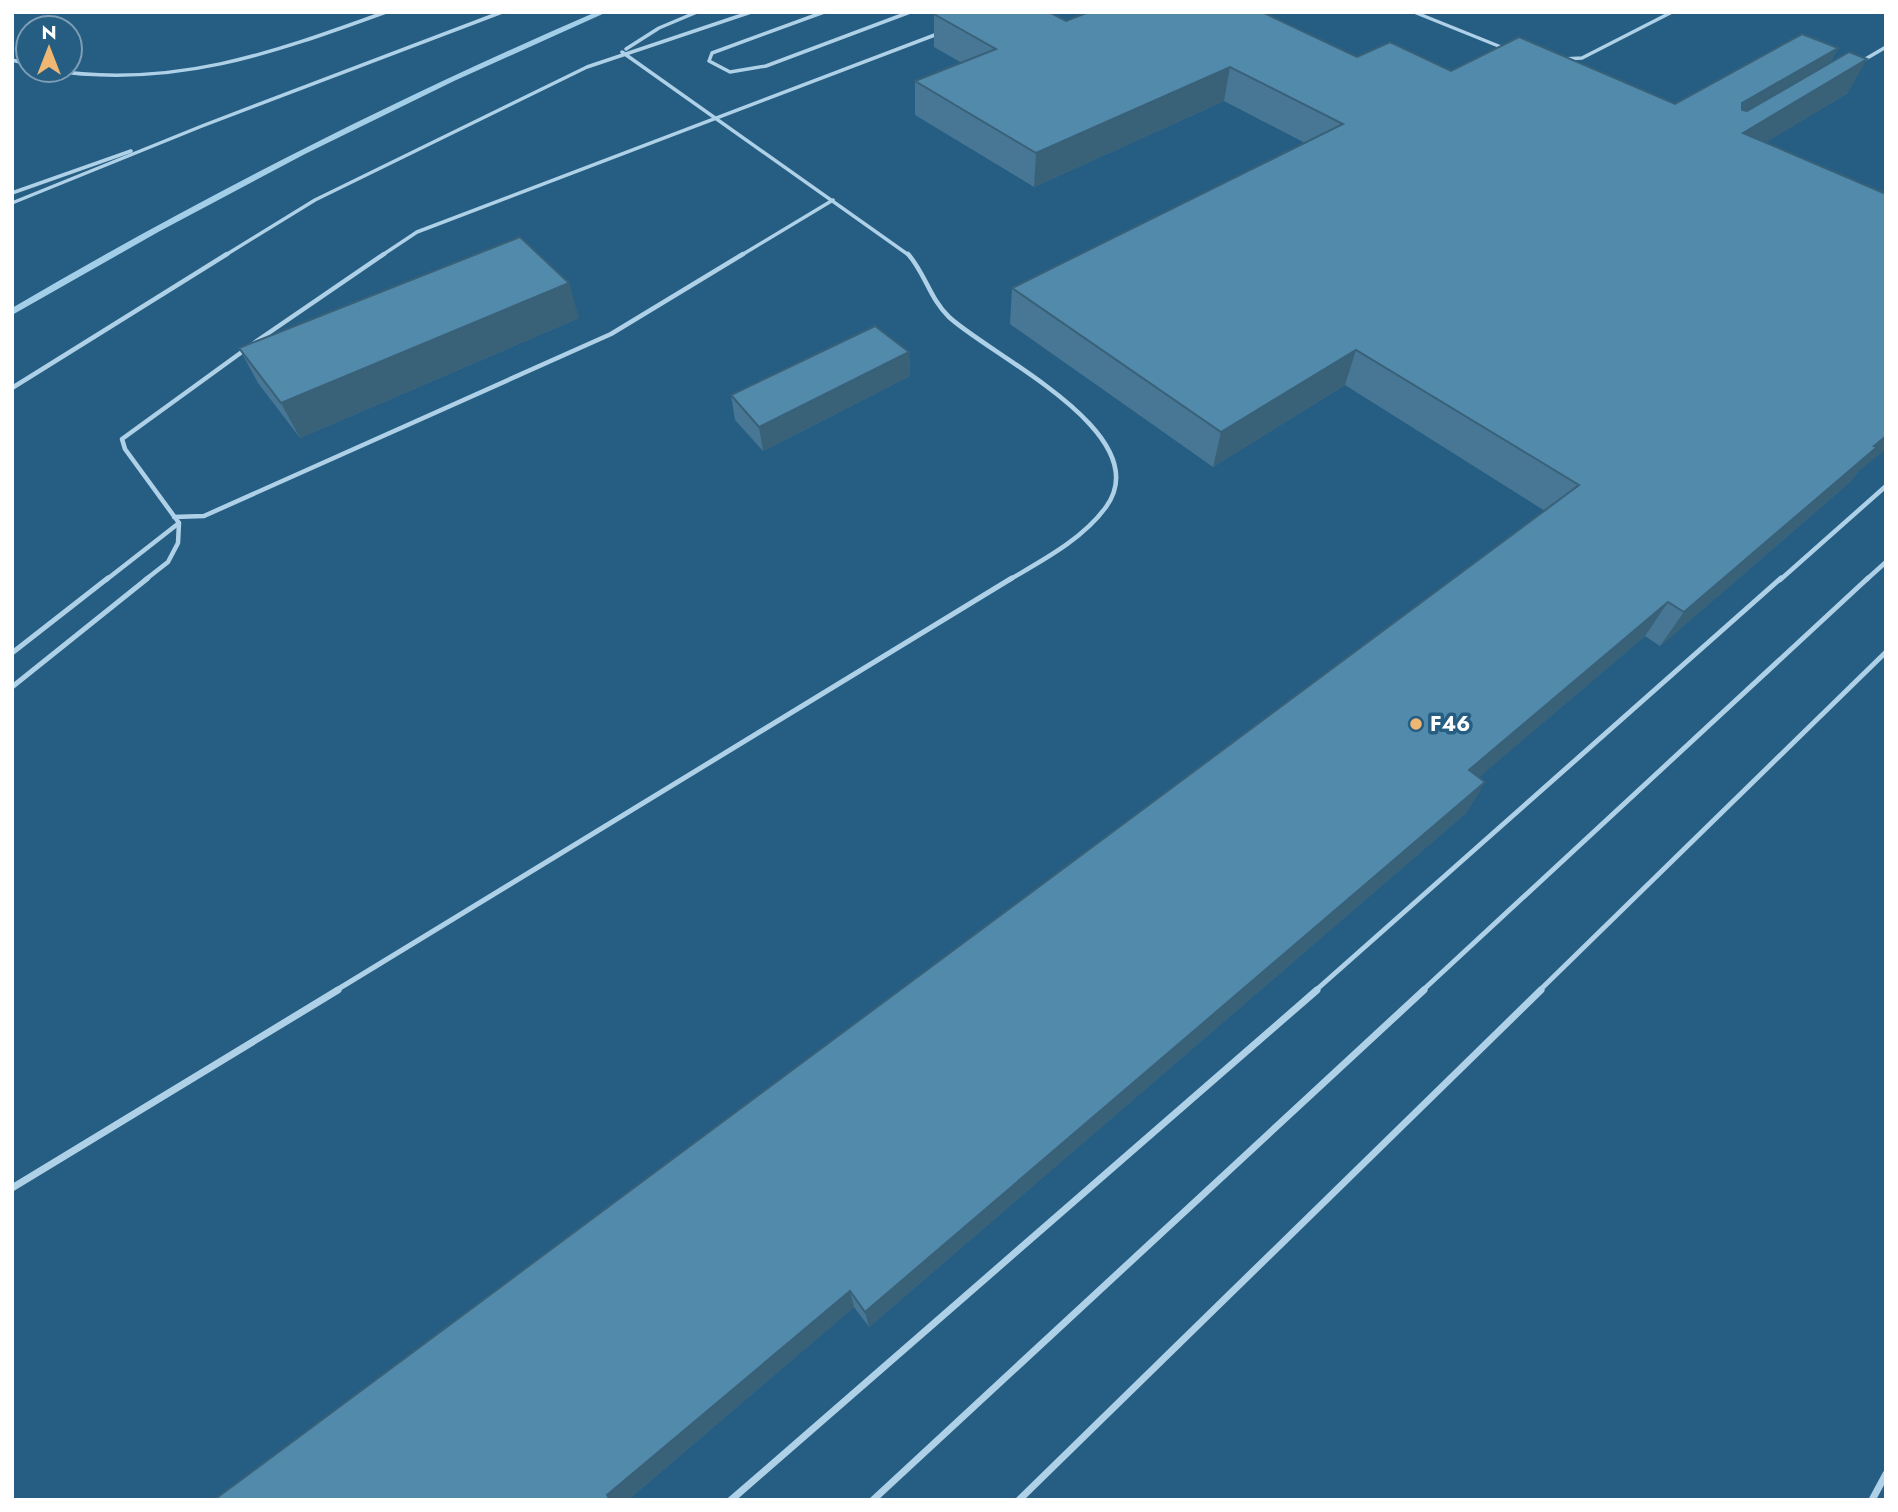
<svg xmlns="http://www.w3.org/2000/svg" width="1898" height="1512" viewBox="0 0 1898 1512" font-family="Jost,sans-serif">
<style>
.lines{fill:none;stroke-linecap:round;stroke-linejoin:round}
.stream{fill:#a3cee8;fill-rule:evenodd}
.service-far3{stroke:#aed1e7;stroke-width:3.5}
.service-far2{stroke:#aed1e7;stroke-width:4.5}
.service-far1{stroke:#aed1e7;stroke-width:5}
.service{stroke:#aed1e7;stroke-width:7}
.wall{fill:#477794}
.shaded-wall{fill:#396178}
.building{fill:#528aac;stroke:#396178;stroke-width:2}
.poi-dot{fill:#f0b773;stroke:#265e83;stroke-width:2.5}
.labels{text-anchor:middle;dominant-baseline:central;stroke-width:7;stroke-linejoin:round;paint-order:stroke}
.poi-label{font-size:21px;font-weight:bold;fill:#fff;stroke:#265e83;text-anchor:start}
</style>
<rect width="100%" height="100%" fill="#265e83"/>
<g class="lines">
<path class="stream" d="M596,12H607L454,81L305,154L160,231L12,315V308C201,197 395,99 596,12Z"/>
<g class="service-far3">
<path d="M824,12L712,53L709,61L730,72L766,66L910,12"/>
<path d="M1414,12L1506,49"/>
<path d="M626,49L659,28L697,12"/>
<path d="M622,52L910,256"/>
<path d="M1563,59L1582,58L1672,12"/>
<path d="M12,60L28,64"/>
<path d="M1862,61L1886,47"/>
<path d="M48,70C173,89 270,54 386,12"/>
<path d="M12,193L131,151"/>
<path d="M12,203L202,126L502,12"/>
<path d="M224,256L315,200L587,67L751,12"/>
<path d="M381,256L417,232L940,33"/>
<path d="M740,256L833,200"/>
</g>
<g class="service-far2">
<path d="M908,254C925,273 930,299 949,317C991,356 1159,434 1106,507C1083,539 1043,560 1009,580"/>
<path d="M254,343L384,254"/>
<path d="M12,388L227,254"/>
<path d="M174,517L204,516L611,334L743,254"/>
<path d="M106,580L179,523"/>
<path d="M145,580L168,562L178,543L179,523L125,449L122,439L246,349"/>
<path d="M1780,580L1886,486"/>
<path d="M1866,580L1886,562"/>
</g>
<g class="service-far1">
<path d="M12,653L108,578"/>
<path d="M12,687L148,578"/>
<path d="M335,991L1012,578"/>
<path d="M1315,991L1781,578"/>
<path d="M1422,991L1868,578"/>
<path d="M1539,991L1886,652"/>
</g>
<g class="service">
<path d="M12,1188L338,990"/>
<path d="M731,1500L1317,990"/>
<path d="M873,1500L1424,990"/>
<path d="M1019,1500L1541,990"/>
<path d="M1872,1500L1886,1474"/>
</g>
</g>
<g class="wall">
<path d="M934,14L1066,21L1268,15L1357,57L1675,104L1838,48L1830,63L1848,93L1766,142L1858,472L1850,482L1660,646L1645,636L1479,777L1485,782L1466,813L869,1327L854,1307L628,1500H214L1545,511L1345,385L1213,467L1010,324L1012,288L1305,143L1224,101L1034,187L915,115V81L962,63L934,47Z"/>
<path d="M579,318L300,438L258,383L239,348Z"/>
<path d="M909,352L910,376L763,451L735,420L731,395Z"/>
</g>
<g class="shaded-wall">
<path d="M1838,48L1820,81L1725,137L1742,103Z"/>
<path d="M1867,59L1848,93L1725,167L1743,133Z"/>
<path d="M1230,67L1224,101L1034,187L1036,153Z"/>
<path d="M569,283L579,318L300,438L281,403Z"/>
<path d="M1356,350L1345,385L1213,467L1221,432Z"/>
<path d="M909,352L910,376L763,451L759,427Z"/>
<path d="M1886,436V449L1858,472L1850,482L1660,646L1684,612Z"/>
<path d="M1668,602L1645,636L1451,801L1469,770Z"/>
<path d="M1485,782L1466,813L869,1327L865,1312Z"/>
<path d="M850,1291L854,1307L628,1500H610L607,1495Z"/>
</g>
<g class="building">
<path d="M938,12H1049L1066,21L1089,12H1262L1357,57L1390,42L1451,71L1519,37L1675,104L1802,34L1838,48L1742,103V110L1747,111L1849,52L1867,59L1743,133L1886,194V436L1874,446L1877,447L1684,612L1668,602L1469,770L1485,782L865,1312L850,1291L607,1495L610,1500H214L1579,485L1356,350L1221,432L1012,288L1343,124L1230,67L1036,153L915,81L996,49L934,14Z"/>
<path d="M520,237L569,283L281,403L239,348Z"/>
<path d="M875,326L909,352L759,427L731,395Z"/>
</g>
<circle class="poi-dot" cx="1416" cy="724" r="7"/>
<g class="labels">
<g class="poi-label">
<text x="1430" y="724">F46</text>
</g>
</g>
<rect width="1898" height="1512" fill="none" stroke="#ffffff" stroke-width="28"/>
<g transform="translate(49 49)"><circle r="33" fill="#265e83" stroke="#7d9eb5" stroke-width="2"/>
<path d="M0-5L12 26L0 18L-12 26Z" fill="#f0b773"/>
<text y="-10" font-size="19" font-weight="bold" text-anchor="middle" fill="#ffffff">N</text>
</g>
</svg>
